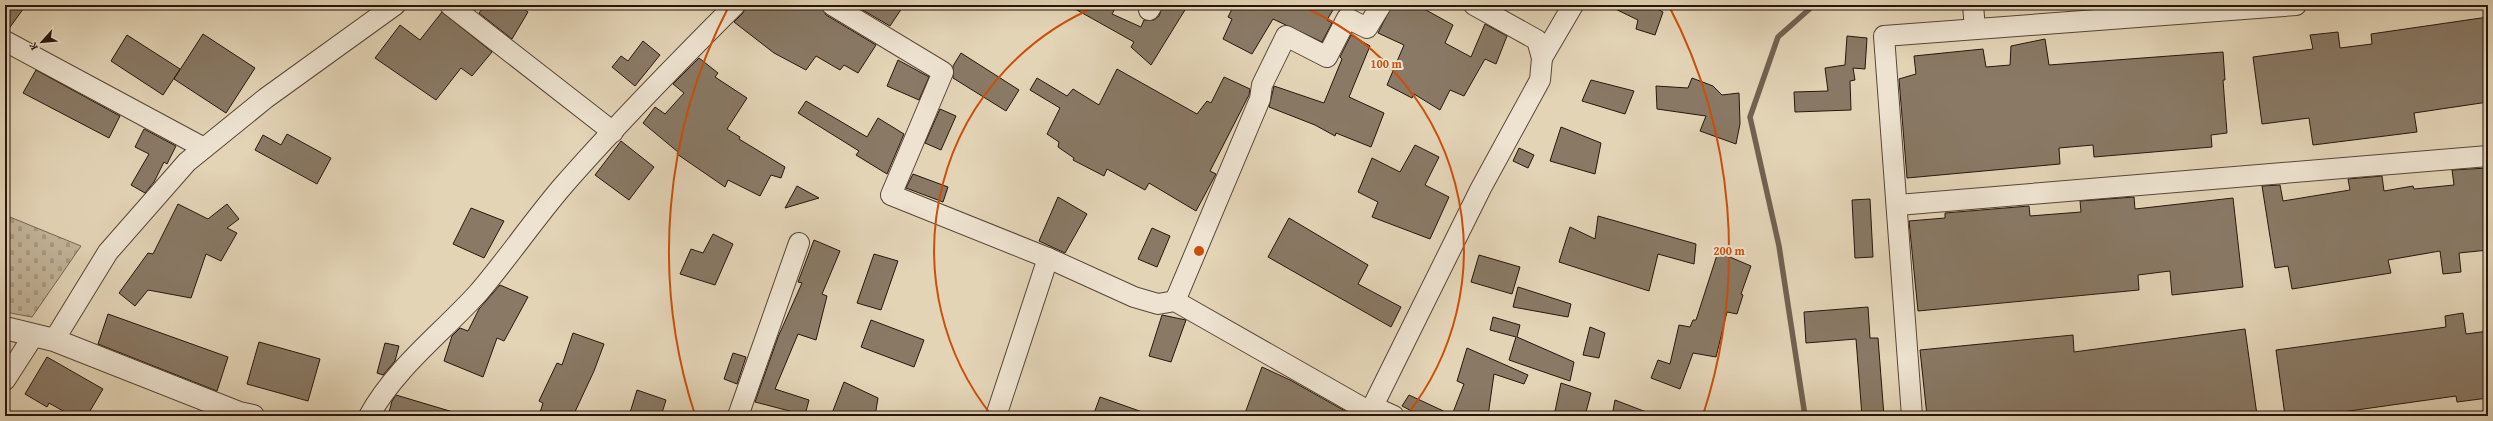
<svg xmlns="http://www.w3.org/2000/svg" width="2493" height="421" viewBox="0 0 2493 421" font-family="'Gentium Book Plus',serif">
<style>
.cemetery{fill:url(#cemetery-stones);stroke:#766553}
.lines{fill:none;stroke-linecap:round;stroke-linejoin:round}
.stream{stroke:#726150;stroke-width:5.5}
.building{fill:#897965;stroke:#28160d}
.minor-casing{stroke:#574637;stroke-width:22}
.tertiary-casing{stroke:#574637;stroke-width:24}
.minor{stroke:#ede3d0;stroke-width:20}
.tertiary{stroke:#ede3d0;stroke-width:22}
.ring{fill:none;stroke:#cb4f0c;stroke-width:2}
.centre{fill:#cb4f0c;stroke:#ede3d0;stroke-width:2}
.ring-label{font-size:12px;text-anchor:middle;font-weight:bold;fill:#cb4f0c;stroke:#ede3d0;stroke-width:4;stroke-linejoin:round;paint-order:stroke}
</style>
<defs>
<pattern id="cemetery-stones" width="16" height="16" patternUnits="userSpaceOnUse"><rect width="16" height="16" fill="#c3b499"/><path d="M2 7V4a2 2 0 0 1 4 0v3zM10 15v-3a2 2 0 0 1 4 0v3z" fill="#a89a83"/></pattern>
</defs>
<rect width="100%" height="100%" fill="#e3d4b6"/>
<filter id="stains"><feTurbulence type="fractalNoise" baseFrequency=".005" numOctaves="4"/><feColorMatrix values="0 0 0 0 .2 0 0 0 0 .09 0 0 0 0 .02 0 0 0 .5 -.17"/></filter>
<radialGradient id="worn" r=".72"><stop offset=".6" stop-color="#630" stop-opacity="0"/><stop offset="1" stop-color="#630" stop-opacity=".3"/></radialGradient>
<path class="cemetery" d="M5,215L81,246L32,317L5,312Z"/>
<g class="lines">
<path class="stream" d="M1805,416L1779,246L1750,117L1778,37L1814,5"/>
</g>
<g class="building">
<path d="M5,5H26L8,30H5Z"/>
<path d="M485,5H518L528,12L512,39L479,13Z"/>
<path d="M746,5H821L826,15L876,45L858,73L844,65L840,70L816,56L806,70L774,53L734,22L743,13Z"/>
<path d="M854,5H904L890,26Z"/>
<path d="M1068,5H1117L1112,14L1141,27L1144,20H1154L1159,16L1163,5H1188L1151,65L1131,47L1134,42Z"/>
<path d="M1234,5H1336L1327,20L1332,23L1322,42L1273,19L1252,54L1223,39L1232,19L1228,17Z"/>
<path d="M1392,5H1417L1453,25L1445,43L1471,57L1485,24L1507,36L1496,64L1485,59L1464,96L1450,90L1440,110L1414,94L1412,98L1387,85L1404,45L1378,33Z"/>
<path d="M1607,5H1650L1663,12L1655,35L1636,29L1638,20Z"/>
<path d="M442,12L492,52L472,76L461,68L436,100L375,58L400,25L420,40Z"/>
<path d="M2488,17V102L2414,113L2417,132L2313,145L2309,118L2262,124L2253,57L2313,49L2310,35L2338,32L2340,48L2372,44L2371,34Z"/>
<path d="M203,34L255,68L226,113L174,79Z"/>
<path d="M127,35L180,69L163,95L111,61Z"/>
<path d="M1351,35L1370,46L1349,97L1384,113L1371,147L1336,133L1335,136L1315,125L1269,107L1274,86L1324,103L1342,59L1340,57Z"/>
<path d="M1847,36L1867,38L1865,69L1853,68L1855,80L1850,81L1851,110L1795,112L1794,92L1828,91L1825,68L1845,65Z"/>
<path d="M2045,39L2049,65L2223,52L2225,80H2223L2227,133L2211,135L2212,147L2094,157L2093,145L2059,148L2060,164L1907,178L1899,79L1916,74L1914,56L1983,49L1986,67L2010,65L2011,46Z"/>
<path d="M643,41L660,55L635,86L612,67L621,56L628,61Z"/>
<path d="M961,53L1019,90L1006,111L953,78V66Z"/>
<path d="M699,58L718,73L715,77L747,98L727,129L740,137L739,139L785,167L781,178L771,175L760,196L728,180L725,187L677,154L678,152L643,123L655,107L665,114L684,93L673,84Z"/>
<path d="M898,60L929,77L919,100L887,86Z"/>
<path d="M1117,69L1197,114L1207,101L1211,103L1224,77L1250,89L1249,95L1210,171L1216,174L1196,211L1149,183L1145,190L1107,169L1104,176L1073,160L1074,158L1058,147L1059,142L1047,134L1060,108L1030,90L1037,78L1067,96L1073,89L1099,105Z"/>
<path d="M36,70L120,116L109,138L23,93Z"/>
<path d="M1692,78L1713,86L1722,95L1739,93L1740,124L1736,144L1700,131L1706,116L1657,109L1656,86L1688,88Z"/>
<path d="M1591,80L1634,91L1625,114L1582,101Z"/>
<path d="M806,101L867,137L878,118L904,134L887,174L856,155L859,151L798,113Z"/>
<path d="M940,109L956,116L941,150L925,143Z"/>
<path d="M1561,127L1601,143L1595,174L1550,161Z"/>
<path d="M144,129L176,146L167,164L164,162L154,182L145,193L131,185L149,154L135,147Z"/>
<path d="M287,134L331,158L317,184L255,150L263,135L281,145Z"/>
<path d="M621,141L654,167L629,200L595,175Z"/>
<path d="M1415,145L1439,157L1425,185L1449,197L1430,239L1372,217L1378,202L1358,192L1372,158L1400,172Z"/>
<path d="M1519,148L1534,155L1528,168L1513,161Z"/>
<path d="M2488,168V205H2485L2488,250L2459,253L2461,272L2443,274L2440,251L2388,260L2391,273L2292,289L2288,266L2275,268L2262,186L2280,185L2283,201L2350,190L2348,179L2382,176L2384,191L2413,186L2414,189L2454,185L2452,170Z"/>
<path d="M913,174L948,187L943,202L906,188Z"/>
<path d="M797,186L819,198L785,208Z"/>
<path d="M1058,197L1087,214L1065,253L1039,241Z"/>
<path d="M2134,197L2135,209L2233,198L2243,287L2172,295L2170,271L2138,275L2139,290L1918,311L1909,221L1945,218V213L2029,206L2030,216L2081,212L2080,201Z"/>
<path d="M1870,199L1873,257L1855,258L1852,200Z"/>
<path d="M178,204L208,219L227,204L239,219L227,228L237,233L221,261L206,254L191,298L148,290L135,306L119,293L148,253L153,254Z"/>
<path d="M471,208L504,221L484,258L453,244Z"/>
<path d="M1598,216L1696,244L1694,264L1658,254L1649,291L1559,262L1570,227L1595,239Z"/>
<path d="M1289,218L1368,265L1358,284L1401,307L1391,327L1268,257Z"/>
<path d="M1152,228L1170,236L1157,267L1138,259Z"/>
<path d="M713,234L733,244L715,285L680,274L691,249L703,253Z"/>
<path d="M814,240L840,251L822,294L827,296L816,340L798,334L775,389L809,400L805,415L755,402L778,337L802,283L798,282Z"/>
<path d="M1718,252L1751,266L1741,294L1743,295L1737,314L1727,312L1716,357L1693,353L1680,389L1651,378L1658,360L1670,364L1679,325L1690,327L1693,320H1696Z"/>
<path d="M874,254L898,261L881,310L857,303Z"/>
<path d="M1479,255L1520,267L1512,294L1471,282Z"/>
<path d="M500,285L528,297L504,341L497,338L483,377L444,361L452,336L460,328L468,331L479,309Z"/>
<path d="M1518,287L1571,304L1568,317L1513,307Z"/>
<path d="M1868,307L1870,338H1878L1884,416H1862L1856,339L1806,343L1804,312Z"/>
<path d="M2463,313L2466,334L2488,331V398L2457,402L2456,396L2335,413L2336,416H2285L2276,350L2446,327L2445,316Z"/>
<path d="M108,314L228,357L217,391L98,344Z"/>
<path d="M1162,315L1186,320L1171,362L1149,356Z"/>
<path d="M1493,317L1520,325L1517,337L1574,362L1570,381L1509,360L1516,337L1490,330Z"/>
<path d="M871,320L924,340L914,367L861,347Z"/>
<path d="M1590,327L1605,333L1599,358L1583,355Z"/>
<path d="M2245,329L2257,415L1927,416L1920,350L2073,335L2074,352Z"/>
<path d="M573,333L604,344L594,371L573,416H539L543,403L539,401L557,363L562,365Z"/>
<path d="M259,342L320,359L308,401L247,384Z"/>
<path d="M385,343L399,346L395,361L383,375L377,373Z"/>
<path d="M1467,348L1528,375L1524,384L1494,374L1488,416H1421L1402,406L1409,395L1452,415L1464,384L1457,381Z"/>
<path d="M733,353L746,357L737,384L724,379Z"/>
<path d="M47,357L103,389L87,416H72L49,403L47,407L25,394Z"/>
<path d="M1262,367L1290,380L1354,416H1244Z"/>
<path d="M844,382L878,398L875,416H831Z"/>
<path d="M1561,383L1591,393L1585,416H1554Z"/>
<path d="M637,390L666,400L661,416H629Z"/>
<path d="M396,395L453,412L452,416H388L392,401Z"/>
<path d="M1100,397L1148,414V416H1093Z"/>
<path d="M1615,400L1654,415L1653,416H1612Z"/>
</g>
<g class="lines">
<defs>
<g id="minor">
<path d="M450,5L613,132"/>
<path d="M832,5L943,72L891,195L1048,258L1134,297L1158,304L1175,301L1370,412"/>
<path d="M1973,5L1975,29"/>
<path d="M1149,10L1152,5"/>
<path d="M5,41L204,148"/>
<path d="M1542,58L1573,5"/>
<path d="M1898,205L2488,156"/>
<path d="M1175,301L1260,99L1262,85L1286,36L1327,57L1347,18L1367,28L1381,5"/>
<path d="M54,340L108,252L187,162L266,98L395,5"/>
<path d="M5,380L34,335"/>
<path d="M1372,406L1394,416"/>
<path d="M369,416C396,367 442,333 479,292C508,258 533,221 562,187C617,124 676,64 735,5"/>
<path d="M738,416L799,243"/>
<path d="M996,416L1048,258"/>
<path d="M1368,416L1481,188L1540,80L1542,58L1537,40L1474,5"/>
<path d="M1912,416L1884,36L2296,5"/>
</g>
<path id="tertiary" d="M5,328L54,340L239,413L253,416"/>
</defs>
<use href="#minor" class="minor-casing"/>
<use href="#tertiary" class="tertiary-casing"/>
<use href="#minor" class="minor"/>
<use href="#tertiary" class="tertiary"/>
</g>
<g class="ring">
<path d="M992 416A265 265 0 0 1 1100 5M1298 5A265 265 0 0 1 1406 416"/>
<path d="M695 415A530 530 0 0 1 729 6M1669 6A530 530 0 0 1 1703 415"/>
</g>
<circle cx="1199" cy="251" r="6" class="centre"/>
<g class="ring-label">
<text x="1386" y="68">100 m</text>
<text x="1729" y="255">200 m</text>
</g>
<rect width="2493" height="421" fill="none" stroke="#e3d4b6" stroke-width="20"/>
<rect x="6" y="6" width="2481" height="409" fill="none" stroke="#28160d" stroke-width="2"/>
<rect x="10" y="10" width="2473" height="401" fill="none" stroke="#28160d"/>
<g transform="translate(42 42) rotate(243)" stroke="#ede3d0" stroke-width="3" paint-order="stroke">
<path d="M0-3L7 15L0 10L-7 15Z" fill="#28160d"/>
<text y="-6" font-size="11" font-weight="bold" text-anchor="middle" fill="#28160d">K</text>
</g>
<rect width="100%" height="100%" filter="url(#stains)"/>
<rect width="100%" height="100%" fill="url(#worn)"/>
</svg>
